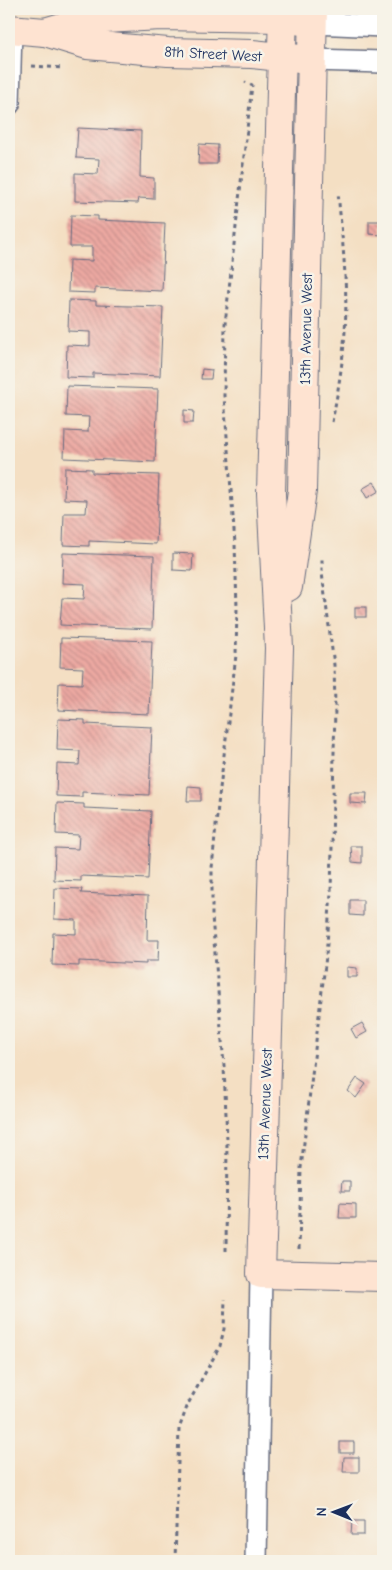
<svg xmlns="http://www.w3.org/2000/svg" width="392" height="1570" viewBox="0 0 392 1570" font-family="'Comic Neue',sans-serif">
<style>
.building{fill:url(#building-back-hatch)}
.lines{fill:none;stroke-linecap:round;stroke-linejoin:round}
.street-casing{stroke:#676d81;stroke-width:24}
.secondary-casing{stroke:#676d81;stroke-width:30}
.path{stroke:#676d81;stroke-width:3;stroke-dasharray:4 4;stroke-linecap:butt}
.street{stroke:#fff;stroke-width:21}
.secondary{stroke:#fee3d1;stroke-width:28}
.labels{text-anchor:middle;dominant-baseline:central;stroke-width:5;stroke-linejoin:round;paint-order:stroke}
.street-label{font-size:15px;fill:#1b2f5e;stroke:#f7f3e8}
</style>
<defs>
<pattern id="building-back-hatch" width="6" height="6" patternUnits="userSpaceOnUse" patternTransform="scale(1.25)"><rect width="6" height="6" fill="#eda9a2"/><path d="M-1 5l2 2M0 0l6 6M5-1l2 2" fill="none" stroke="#bf8a87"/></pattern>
</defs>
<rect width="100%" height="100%" fill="#f7f3e8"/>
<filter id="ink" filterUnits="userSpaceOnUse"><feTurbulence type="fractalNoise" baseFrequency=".02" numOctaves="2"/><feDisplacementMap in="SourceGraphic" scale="10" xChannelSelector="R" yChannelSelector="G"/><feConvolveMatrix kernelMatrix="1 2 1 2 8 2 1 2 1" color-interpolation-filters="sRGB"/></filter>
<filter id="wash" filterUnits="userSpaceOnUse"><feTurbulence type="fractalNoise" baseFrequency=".0096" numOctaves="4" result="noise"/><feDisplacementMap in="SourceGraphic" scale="20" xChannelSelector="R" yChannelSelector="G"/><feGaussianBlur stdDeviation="1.12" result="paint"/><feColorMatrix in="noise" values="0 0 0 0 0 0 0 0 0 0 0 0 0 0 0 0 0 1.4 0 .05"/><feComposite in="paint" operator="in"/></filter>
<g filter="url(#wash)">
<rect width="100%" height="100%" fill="#f4dfc3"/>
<g id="blocks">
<g class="building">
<path d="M78,128L141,131L140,177L154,178V199L139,198L138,203L75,201V173L98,174L99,159L76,158Z"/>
<path d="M199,144L218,145L217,164H198Z"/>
<path d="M71,215L98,216V220L165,223L162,291L95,288V293L68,292L69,260L92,261V247H70Z"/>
<path d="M369,221H382V235L369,234Z"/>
<path d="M69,300L96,301V305L163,307L160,376L93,373V378L66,377L67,345L90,346V332L68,331Z"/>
<path d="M202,369L212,370L211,379H201Z"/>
<path d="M67,386L158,389L155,462L64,458L65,431L88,432L89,417L66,416Z"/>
<path d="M184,410L194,411L193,423H184Z"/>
<path d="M65,468L92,469V473L159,475L156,544L89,541V546L63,545L64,513H86L87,500L64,499Z"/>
<path d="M374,482L379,491L367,498L362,489Z"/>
<path d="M63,553L154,556L152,629L60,625L62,598L84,599L85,584L62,583Z"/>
<path d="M173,553L193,554L192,571L173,570Z"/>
<rect x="355" y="607" width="11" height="10"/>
<path d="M61,638L152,641L149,714L58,710L59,683L82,684L83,668L60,667Z"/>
<path d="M58,719L85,720V724L152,727L149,795L82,792V797L56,796L57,764L79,765L80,751L57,750Z"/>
<path d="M188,786L201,787V801H187Z"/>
<path d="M350,793H367L366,804L350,803Z"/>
<path d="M57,803L84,804V808L151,811L148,879L81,876V881L54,880L55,848L78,849L79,835L56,834Z"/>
<path d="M351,846H362V863L352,862Z"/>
<path d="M55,888L82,889L81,893L148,896L147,940H159L158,961H146V964L79,961V966L52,965L53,933L76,934V920L54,919Z"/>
<path d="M350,900H363V916L350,915Z"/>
<path d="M347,967L357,968V977H347Z"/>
<path d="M362,1023L367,1032L356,1038L351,1029Z"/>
<path d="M357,1078L366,1084L356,1098L348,1091Z"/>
<path d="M342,1181H350V1191H341Z"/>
<path d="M340,1203L356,1204V1218H339Z"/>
<rect x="340" y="1442" width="14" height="11"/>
<path d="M344,1457H359V1472H343Z"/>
<path d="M352,1521H364V1535H351Z"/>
</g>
</g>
</g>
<g filter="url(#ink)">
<use href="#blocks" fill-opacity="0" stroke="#676d81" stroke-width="1"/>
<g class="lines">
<defs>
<g id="street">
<path d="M313,23L383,26"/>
<path d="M312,60L383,62"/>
<path d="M9,104L11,29"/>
<path d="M256,1561L261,1274"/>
</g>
<g id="secondary">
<path d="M283,9L271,493L279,648L261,1274L383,1277"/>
<path d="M9,29L45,32L87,45L168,52L252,54L300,59"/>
<path d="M45,32L86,20L161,16L282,18L301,21"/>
<path d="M288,587L302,491L313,9"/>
</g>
</defs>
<use href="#street" class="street-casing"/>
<use href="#secondary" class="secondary-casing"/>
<g class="path">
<path d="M32,66L63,68"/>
<path d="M332,422C338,392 343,361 345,331C348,285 342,238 338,192"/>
<path d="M299,1249L301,1168L326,956L331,893L335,706L334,665L322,573V557"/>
<path d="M226,1251L227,1140L224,1066L212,916V868L218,805L236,655L237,608L235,544L224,396L225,324L252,85L245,82"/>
<path d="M175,1561L179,1429L188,1404L220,1346L224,1329L225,1299"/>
</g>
<use href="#street" class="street"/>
<use href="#secondary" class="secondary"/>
</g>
</g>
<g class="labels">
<g class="street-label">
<text transform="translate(213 54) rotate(3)">8th Street West</text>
<text transform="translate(306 329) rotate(-89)">13th Avenue West</text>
<text transform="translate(265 1104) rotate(-88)">13th Avenue West</text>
</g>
</g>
<rect width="392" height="1570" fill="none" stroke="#f7f3e8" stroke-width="30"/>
<g transform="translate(334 1512) rotate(271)" stroke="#f7f3e8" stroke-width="4" paint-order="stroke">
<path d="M0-4L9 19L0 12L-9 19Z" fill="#1b2f5e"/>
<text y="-8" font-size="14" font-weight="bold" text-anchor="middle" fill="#1b2f5e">N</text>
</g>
</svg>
